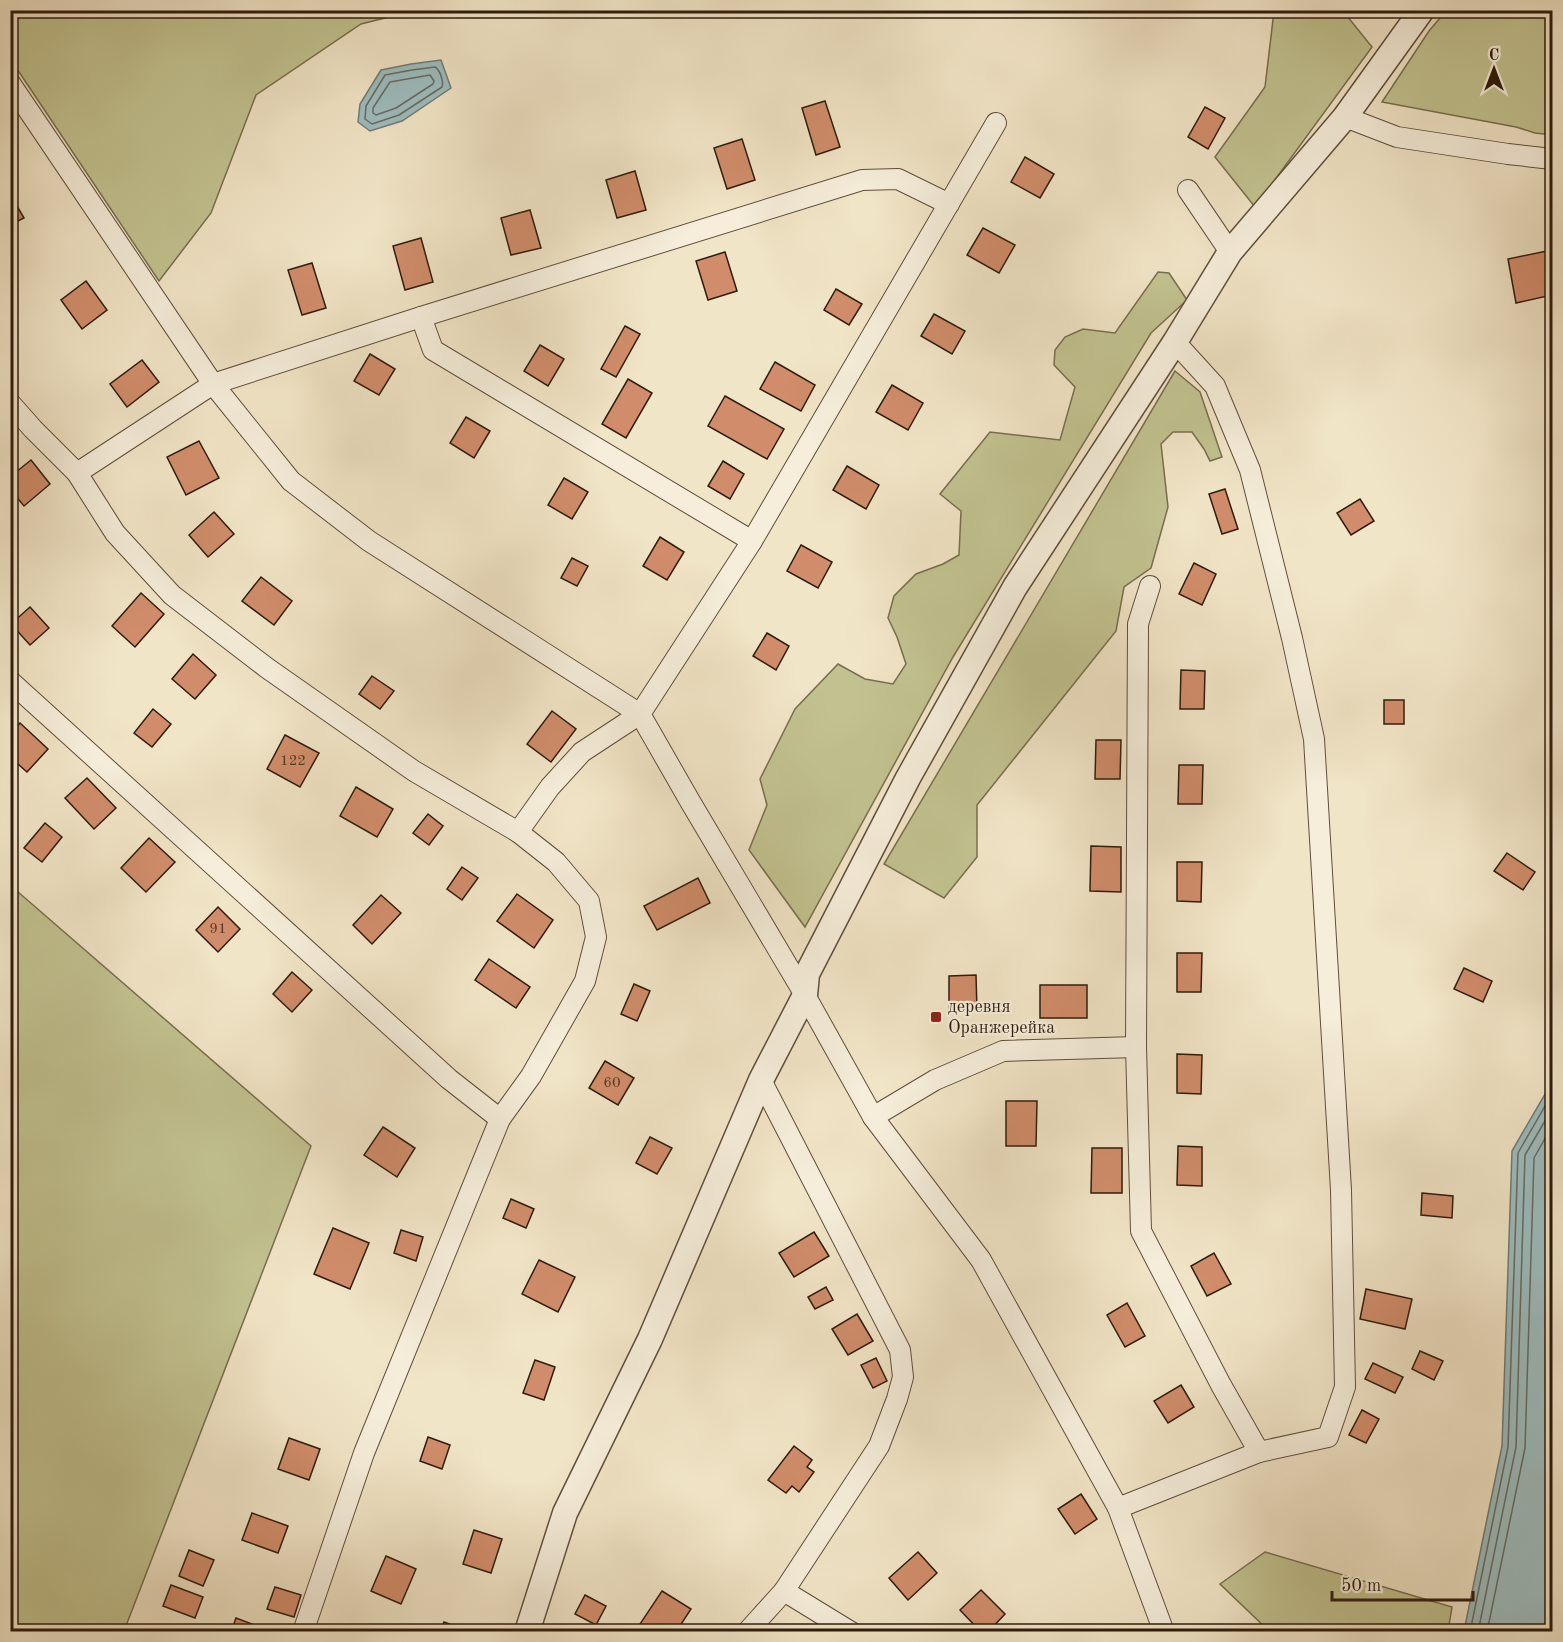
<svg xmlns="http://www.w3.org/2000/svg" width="1563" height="1642" viewBox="0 0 1563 1642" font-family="'Old Standard TT',serif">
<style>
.green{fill:#c2c290;stroke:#786e4e;stroke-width:1.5}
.water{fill:#9ebdbf;stroke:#717c78;stroke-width:1.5}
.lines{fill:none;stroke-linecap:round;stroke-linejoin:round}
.shore{stroke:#666c66;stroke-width:1.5}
.building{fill:#d18d6b;stroke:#2e1b0d;stroke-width:1.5}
.minor-casing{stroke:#5f4e3c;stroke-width:22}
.tertiary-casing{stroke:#5f4e3c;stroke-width:27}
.minor{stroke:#f6eedb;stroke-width:20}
.tertiary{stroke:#f6eedb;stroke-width:24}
.poi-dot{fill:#8f2418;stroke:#f6eedb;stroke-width:2}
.labels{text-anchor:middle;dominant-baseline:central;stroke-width:4.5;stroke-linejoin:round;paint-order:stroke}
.number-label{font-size:15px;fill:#573824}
.poi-label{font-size:18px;fill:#2e1b0d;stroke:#f6eedb;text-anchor:start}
</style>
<rect width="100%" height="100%" fill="#f1e5c7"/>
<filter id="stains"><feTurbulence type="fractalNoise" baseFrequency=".00333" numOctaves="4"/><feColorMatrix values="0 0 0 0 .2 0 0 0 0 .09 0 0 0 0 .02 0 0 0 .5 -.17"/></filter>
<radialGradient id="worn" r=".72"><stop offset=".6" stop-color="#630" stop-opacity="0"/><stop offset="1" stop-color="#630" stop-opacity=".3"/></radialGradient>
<g class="green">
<path d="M10,11L11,10L413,11L361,24L256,95L211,213L159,281L11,60Z"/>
<path d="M1274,11H1343L1372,47L1255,207L1215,157L1265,87Z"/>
<path d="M1446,11H1552V135L1535,133L1516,127L1382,102L1429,31Z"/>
<path d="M1158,272L1169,273L1187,300L1151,333L953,657L805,927L749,850L767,805L760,779L795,709L838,664L865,679L893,684L906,664L897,637L888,618L894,596L916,574L943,564L959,555L961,511L940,494L990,432L1060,440L1075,387L1054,365L1055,350L1065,337L1083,329L1115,333Z"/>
<path d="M1175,371L1200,392L1222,457L1210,461L1204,449L1192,432H1173L1161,444L1168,507L1151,568L1124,587L1116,631L977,805V857L944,898L884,864Z"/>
<path d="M10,885L311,1146L124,1631H11Z"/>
<path d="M1265,1552L1452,1607L1448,1631H1269L1220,1584Z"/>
</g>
<g class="water">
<path d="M441,60L451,88L402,121L370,131L358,122L360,104L381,70L411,64Z"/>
<path d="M1552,1082V1631H1464L1502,1446L1512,1151Z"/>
</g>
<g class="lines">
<g class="shore">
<path d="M435,67C440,70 444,82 442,87L399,115L372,124L365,119L366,106L385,75L412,70Z"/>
<path d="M430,75L434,81L433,84L396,108L376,115L373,113V108L390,82Z"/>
<path d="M1470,1632L1508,1447L1518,1153L1552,1094"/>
<path d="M1478,1632L1516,1447L1525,1155L1552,1109"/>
<path d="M1487,1632L1525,1448L1534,1158L1552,1126"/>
</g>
</g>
<g class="building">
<path d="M825,101L840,147L816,155L802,108Z"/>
<path d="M1205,107L1225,118L1208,149L1188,137Z"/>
<path d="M742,139L755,180L727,189L714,148Z"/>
<path d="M1025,157L1054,174L1040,198L1011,182Z"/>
<path d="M635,171L646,210L617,218L606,180Z"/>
<path d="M10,194L24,218L10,225Z"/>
<path d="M530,210L541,248L511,255L501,218Z"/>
<path d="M983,228L1015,245L999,273L967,255Z"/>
<path d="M421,238L433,282L405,290L393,246Z"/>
<path d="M1552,250V295L1516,303L1508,259Z"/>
<path d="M725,252L737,291L708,300L696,261Z"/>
<path d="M312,263L326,308L302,315L288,270Z"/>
<path d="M86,281L107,310L82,329L61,300Z"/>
<path d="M836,289L862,304L849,325L824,310Z"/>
<path d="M934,314L965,331L952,354L921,336Z"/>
<path d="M625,326L640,334L616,377L601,369Z"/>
<path d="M540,345L564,359L548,386L524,371Z"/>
<path d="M370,354L395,369L379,395L354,381Z"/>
<path d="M142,360L159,382L127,407L110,384Z"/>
<path d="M775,362L815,385L801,411L760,389Z"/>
<path d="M628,379L652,393L626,438L602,424Z"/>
<path d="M892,385L923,403L908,430L876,412Z"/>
<path d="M725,396L784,429L767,459L708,426Z"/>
<path d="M466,417L490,431L474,458L450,443Z"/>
<path d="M199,441L219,478L186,495L167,457Z"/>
<path d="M31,460L50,484L24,506L10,489V477Z"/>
<path d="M723,461L744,474L730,499L708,486Z"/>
<path d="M847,466L879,485L866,509L833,490Z"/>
<path d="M564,478L588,492L572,519L548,505Z"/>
<path d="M1225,489L1238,529L1222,534L1209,494Z"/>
<path d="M1360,499L1374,521L1351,535L1337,513Z"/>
<path d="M214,512L234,534L208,557L189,535Z"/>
<path d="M660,537L684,552L667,580L643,566Z"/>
<path d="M801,545L832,562L818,588L787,571Z"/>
<path d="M572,558L588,566L577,586L561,578Z"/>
<path d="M1194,563L1216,574L1202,605L1179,594Z"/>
<path d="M261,577L292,601L274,625L242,601Z"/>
<path d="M141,593L164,614L135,647L112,626Z"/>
<path d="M30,607L49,628L30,645L11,624Z"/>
<path d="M767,633L789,646L776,670L753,656Z"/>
<path d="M193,654L216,675L195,699L172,679Z"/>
<path d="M1181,670L1205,671L1204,709H1180Z"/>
<path d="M372,676L394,691L380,709L359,694Z"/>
<rect x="1384" y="700" width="20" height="24"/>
<path d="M153,709L171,724L152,747L134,733Z"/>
<path d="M552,711L576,729L551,762L527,744Z"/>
<path d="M20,723L48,749L27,772L10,757V734Z"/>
<path d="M285,735L319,753L300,787L267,769Z"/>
<path d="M1096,740H1121L1120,779H1095Z"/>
<path d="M1179,765H1203L1202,804H1178Z"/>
<path d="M87,778L116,808L94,829L65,798Z"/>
<path d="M356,787L393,809L377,837L340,816Z"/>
<path d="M428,814L443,826L429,845L413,833Z"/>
<path d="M45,823L62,837L42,862L24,848Z"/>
<path d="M149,838L175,862L146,892L121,868Z"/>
<path d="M1091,846L1121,847V892L1090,891Z"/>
<path d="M1507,853L1535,872L1523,890L1494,871Z"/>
<path d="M1177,862H1202L1201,902L1177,901Z"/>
<path d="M462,867L478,878L462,900L447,889Z"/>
<path d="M698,878L710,903L657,930L644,906Z"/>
<path d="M517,894L553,920L534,948L497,921Z"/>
<path d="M381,895L401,913L372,944L353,925Z"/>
<path d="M218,907L240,929L218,952L196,930Z"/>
<path d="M1177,953H1202L1201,992H1177Z"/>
<path d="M489,959L530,987L516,1008L475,980Z"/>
<path d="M1464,968L1492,981L1483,1002L1454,989Z"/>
<path d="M292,972L312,990L292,1012L273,994Z"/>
<path d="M976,975L977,1011H949V976Z"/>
<path d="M634,984L650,991L637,1021L621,1014Z"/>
<rect x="1040" y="985" width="47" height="33"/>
<path d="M1177,1054L1202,1055L1201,1094L1177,1093Z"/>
<path d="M605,1061L634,1078L618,1105L589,1088Z"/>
<path d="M1006,1101H1037L1036,1146H1006Z"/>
<path d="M383,1127L415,1148L397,1177L364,1155Z"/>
<path d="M650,1137L672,1148L657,1174L636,1163Z"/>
<path d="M1178,1146L1202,1147V1186L1177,1185Z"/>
<path d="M1092,1148H1122V1193H1091Z"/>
<path d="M1422,1193L1453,1196L1452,1218L1421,1215Z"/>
<path d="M511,1199L534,1209L526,1228L503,1218Z"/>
<path d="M333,1228L369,1243L350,1289L314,1274Z"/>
<path d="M401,1230L423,1237L416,1261L394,1253Z"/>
<path d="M814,1232L829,1256L794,1277L779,1253Z"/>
<path d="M1214,1253L1231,1284L1207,1296L1191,1266Z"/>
<path d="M539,1260L575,1277L558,1312L522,1294Z"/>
<path d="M826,1287L833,1300L815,1309L808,1297Z"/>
<path d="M1366,1289L1412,1299L1405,1329L1360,1319Z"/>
<path d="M1127,1303L1145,1336L1125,1347L1107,1315Z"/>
<path d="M857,1314L873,1341L848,1355L832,1329Z"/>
<path d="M1420,1351L1443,1361L1434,1380L1412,1369Z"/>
<path d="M876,1358L887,1381L873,1388L861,1365Z"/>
<path d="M535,1360L555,1367L544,1400L523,1393Z"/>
<path d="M1373,1363L1403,1377L1395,1393L1365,1379Z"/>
<path d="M1181,1385L1194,1407L1168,1423L1154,1401Z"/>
<path d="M1362,1410L1379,1419L1366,1443L1349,1435Z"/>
<path d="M428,1437L450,1445L442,1469L420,1461Z"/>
<path d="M289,1438L320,1449L309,1480L278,1469Z"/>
<path d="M794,1446L812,1460L807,1467L814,1472L799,1492L792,1486L786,1493L768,1480Z"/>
<path d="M1081,1494L1097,1519L1075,1534L1058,1509Z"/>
<path d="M252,1513L288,1526L278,1553L242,1540Z"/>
<path d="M474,1530L502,1539L491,1573L463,1564Z"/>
<path d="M189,1550L214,1560L203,1586L179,1576Z"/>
<path d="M918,1552L937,1573L908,1600L889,1578Z"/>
<path d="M386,1556L416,1569L401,1604L371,1591Z"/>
<path d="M171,1585L203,1597L195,1618L163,1606Z"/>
<path d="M275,1587L301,1595L294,1617L267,1609Z"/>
<path d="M981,1590L1005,1614L988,1632H981L960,1610Z"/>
<path d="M662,1591L691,1609L676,1632H644L638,1627Z"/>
<path d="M585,1595L606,1606L596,1625L575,1614Z"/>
<path d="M236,1618L271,1631V1632H231Z"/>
<path d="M444,1622L469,1631V1632H440Z"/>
</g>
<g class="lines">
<defs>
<g id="minor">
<path d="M10,83L213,384L291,481L369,541L640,714L691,803L805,995L873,1117L981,1260L1118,1508L1164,1632"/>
<path d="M1345,117L1397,137L1508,154L1552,159"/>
<path d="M1188,190L1230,252"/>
<path d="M421,317L433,350L752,541"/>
<path d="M10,403L33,429L77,473L115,533L172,595L267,668L414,771L518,832L556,862L589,901L596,937L585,981L531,1076L500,1119L364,1453L303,1632"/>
<path d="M77,473L213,384L421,317L862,180L898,179L949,204"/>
<path d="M1150,586L1138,624L1136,1047L1141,1231L1221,1385L1259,1452"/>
<path d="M10,681L449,1079L500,1119"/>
<path d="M518,832L550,787L582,752L640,714L752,541L996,123"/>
<path d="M873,1117L935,1080L1003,1051L1136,1047"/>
<path d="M1118,1508L1259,1452L1328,1437L1345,1387L1341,1190L1314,739L1292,638L1250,470L1215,386L1175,342"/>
<path d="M784,1591L851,1632"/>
<path d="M747,1632L784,1591L879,1446L897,1399L903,1377L900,1350L761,1080"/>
</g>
<path id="tertiary" d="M527,1632L565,1513L650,1339L761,1080L805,995L807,974L908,778L1015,587L1175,342L1230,252L1345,117L1422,10"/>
</defs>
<use href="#minor" class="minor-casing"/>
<use href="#tertiary" class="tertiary-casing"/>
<use href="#minor" class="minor"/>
<use href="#tertiary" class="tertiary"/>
</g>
<rect class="poi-dot" x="930" y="1011" width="12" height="12" rx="3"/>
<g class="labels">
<g class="number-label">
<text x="293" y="761">122</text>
<text x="218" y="929">91</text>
<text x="612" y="1083">60</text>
</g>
<g class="poi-label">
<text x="948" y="1007">деревня<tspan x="948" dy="21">Оранжерейка</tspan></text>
</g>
</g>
<rect width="1563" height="1642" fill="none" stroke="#f1e5c7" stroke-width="36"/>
<rect x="12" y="12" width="1539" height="1618" fill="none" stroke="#2e1b0d" stroke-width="3"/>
<rect x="18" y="18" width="1527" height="1606" fill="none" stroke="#2e1b0d" stroke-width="1.5"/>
<g transform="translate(1494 69)" stroke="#f6eedb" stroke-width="4.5" paint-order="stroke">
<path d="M0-4.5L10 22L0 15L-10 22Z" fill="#2e1b0d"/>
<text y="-9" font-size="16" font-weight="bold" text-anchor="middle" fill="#2e1b0d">С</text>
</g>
<path d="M1332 1591v9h141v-9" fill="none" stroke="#2e1b0d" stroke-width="3"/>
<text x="1341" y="1591" font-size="18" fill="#2e1b0d" stroke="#f6eedb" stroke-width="4.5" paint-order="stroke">50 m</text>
<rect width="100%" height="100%" filter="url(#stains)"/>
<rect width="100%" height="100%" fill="url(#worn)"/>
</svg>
